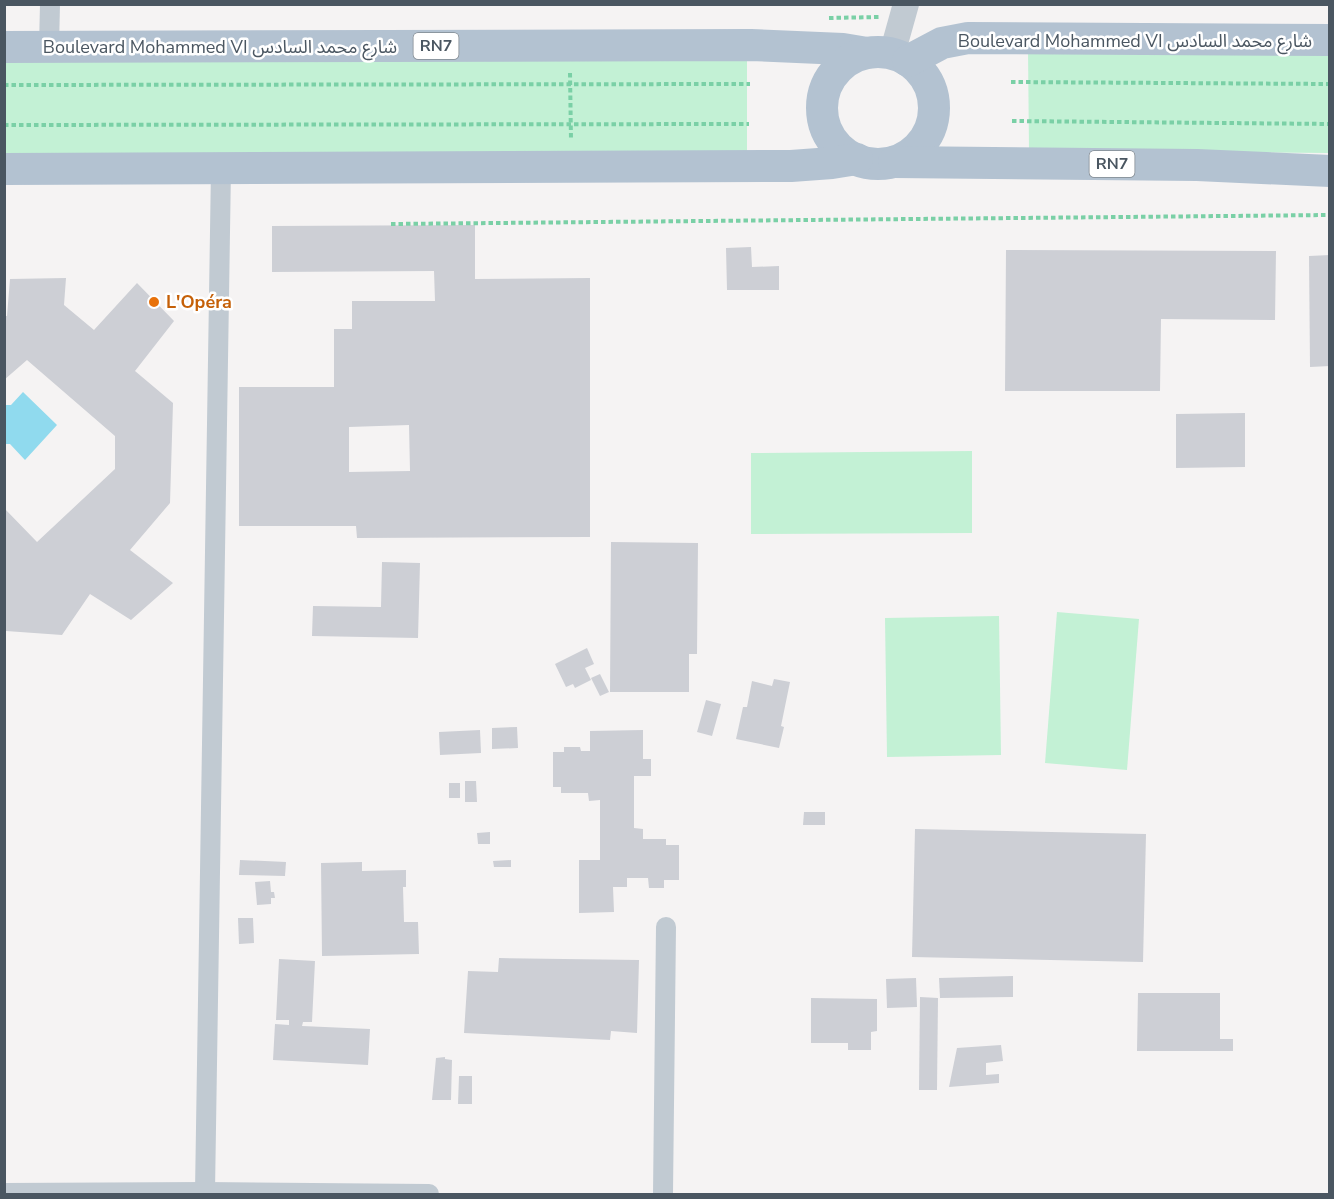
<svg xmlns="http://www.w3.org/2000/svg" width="1334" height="1199" viewBox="0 0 1334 1199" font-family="'Nunito Sans','Noto Sans Arabic',sans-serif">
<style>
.green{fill:#c3f1d5}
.water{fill:#90daee}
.building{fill:#cdcfd5;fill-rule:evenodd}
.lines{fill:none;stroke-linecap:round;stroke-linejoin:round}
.path{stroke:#7ad0a6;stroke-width:4;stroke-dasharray:4.5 3;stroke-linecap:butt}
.minor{stroke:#c1cad2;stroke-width:20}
.tertiary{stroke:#c1cad2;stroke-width:26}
.primary{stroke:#b3c2d1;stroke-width:32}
.food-dot{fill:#e8710a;stroke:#fff;stroke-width:2}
.labels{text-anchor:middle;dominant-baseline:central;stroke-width:5;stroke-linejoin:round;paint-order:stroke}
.shield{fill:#fff;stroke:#808990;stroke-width:1.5}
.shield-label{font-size:16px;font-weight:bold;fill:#4a5661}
.street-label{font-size:18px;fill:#4a5661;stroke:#fff}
.food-label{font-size:18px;font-weight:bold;fill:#c56008;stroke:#fff;text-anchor:start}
</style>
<rect width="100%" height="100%" fill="#f5f3f3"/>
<g class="green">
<path d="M1028,50L1329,52V153L1029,150Z"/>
<path d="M747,52V154H5L4,54Z"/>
<path d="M972,451V533L751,534V453Z"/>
<path d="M1057,612L1139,619L1127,770L1045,763Z"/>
<path d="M999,616L1001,755L887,757L885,618Z"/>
</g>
<path class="water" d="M23,392L57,425L25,460L10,444H4L5,405H11Z"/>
<g class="building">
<path d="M475,225V279L590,278V537L357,538L356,526H239V387H334V329H352V301H435L434,271L272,272V226ZM409,425L410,471L349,472V427Z"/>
<path d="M751,247L752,267L779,266V290H727L726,248Z"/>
<path d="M1006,250L1276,251L1275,320L1161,319L1160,391H1005Z"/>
<path d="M1330,255V366L1310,367L1309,256Z"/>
<path d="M66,278L64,305L94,330L137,283L174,321L135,371L173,403L170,503L130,550L173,583L131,620L90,594L62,635L6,631L4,625V508L37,542L115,469V436L27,360L4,380V316H7L10,279Z"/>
<path d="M1245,413V467L1176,468V414Z"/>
<path d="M611,542L698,543L697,654H689V692H610Z"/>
<path d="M382,562L420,563L418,638L312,636L313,606L381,607Z"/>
<path d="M587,648L594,664L585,668L591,680L575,688L573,684L566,687L555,664Z"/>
<path d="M600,674L609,692L600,696L591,678Z"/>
<path d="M774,679L790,682L781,726L784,727L779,748L736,739L743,707H747L752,681L772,686Z"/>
<path d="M706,700L721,704L712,736L697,732Z"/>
<path d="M517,727L518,748L492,749V728Z"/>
<path d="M480,730L481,753L440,755L439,732Z"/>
<path d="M643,730V759H651V776H634V828L643,829V839H666V845H679V880H664V888H649L648,878H627V887H613L614,912L579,913V860H600V800L589,801L588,793H561V787H553V752H564V747H580L581,751H590V731Z"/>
<path d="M465,781H476L477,802H465Z"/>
<rect x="449" y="783" width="11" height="15"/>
<path d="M804,812H825V825H803Z"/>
<path d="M915,829L1146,834L1143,962L912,957Z"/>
<path d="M490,832V844H478L477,833Z"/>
<path d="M240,860L286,862L285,876L239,875Z"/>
<path d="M511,860V867H494L493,861Z"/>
<path d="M362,862V871L406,870V887H403L404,922H418L419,954L322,956L321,863Z"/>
<path d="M270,881L271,892H274L275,898H271V904L257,905L255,882Z"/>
<path d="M238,918H253L254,943L239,944Z"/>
<path d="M499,958L639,960L637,1033L611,1031L610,1040L464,1033L468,971L498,972Z"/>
<path d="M279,959L315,961L312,1022H303L302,1026L370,1029L368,1065L273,1060L275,1024L289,1025V1020H276Z"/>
<path d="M1013,976V997L940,998L939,978Z"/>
<path d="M916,978L917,1007L887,1008L886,979Z"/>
<path d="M1138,993H1220V1039H1233V1051H1137Z"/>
<path d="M920,997L938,998L937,1090H919Z"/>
<path d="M811,998L877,999V1031L871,1032V1050H848V1043H811Z"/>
<path d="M1001,1045L1003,1061L986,1063V1075L999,1074V1083L949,1087L957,1048Z"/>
<path d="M445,1057V1059L452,1060L451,1100H432L436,1058Z"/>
<path d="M459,1076H472V1104H458Z"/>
</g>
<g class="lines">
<g class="path">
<path d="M829,18L879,17"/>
<path d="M570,73L571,140"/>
<path d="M1011,82L1330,84"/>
<path d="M4,85L750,84"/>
<path d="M1012,121L1330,124"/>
<path d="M4,125L749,124"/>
<path d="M391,224L1330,215"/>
</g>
<g class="minor">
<path d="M49,47L50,4"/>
<path d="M205,1192L221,168"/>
<path d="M4,1193L205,1192L429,1194"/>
<path d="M663,1194L666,927"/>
</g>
<path class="tertiary" d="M892,54L906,4"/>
<g class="primary">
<path d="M4,47L751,45L843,49L867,53"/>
<circle cx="878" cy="108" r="56"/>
<path d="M908,61L942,43L968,38L1330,40"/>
<path d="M894,162L1197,165L1330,171"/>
<path d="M4,169L791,166L832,163L857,159"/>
</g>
</g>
<circle class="food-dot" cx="154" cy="302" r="6"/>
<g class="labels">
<g class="shield">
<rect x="413.5" y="33" width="45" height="26" rx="4.5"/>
<rect x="1089.5" y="151" width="45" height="26" rx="4.5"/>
</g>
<g class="shield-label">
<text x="436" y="46">RN7</text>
<text x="1112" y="164">RN7</text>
</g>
<g class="street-label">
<text x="1135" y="41">Boulevard Mohammed VI شارع محمد السادس</text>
<text x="220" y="47">Boulevard Mohammed VI شارع محمد السادس</text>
</g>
<g class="food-label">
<text x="166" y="302">L'Opéra</text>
</g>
</g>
<rect width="1334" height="1199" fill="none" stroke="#4a5661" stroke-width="12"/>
</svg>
